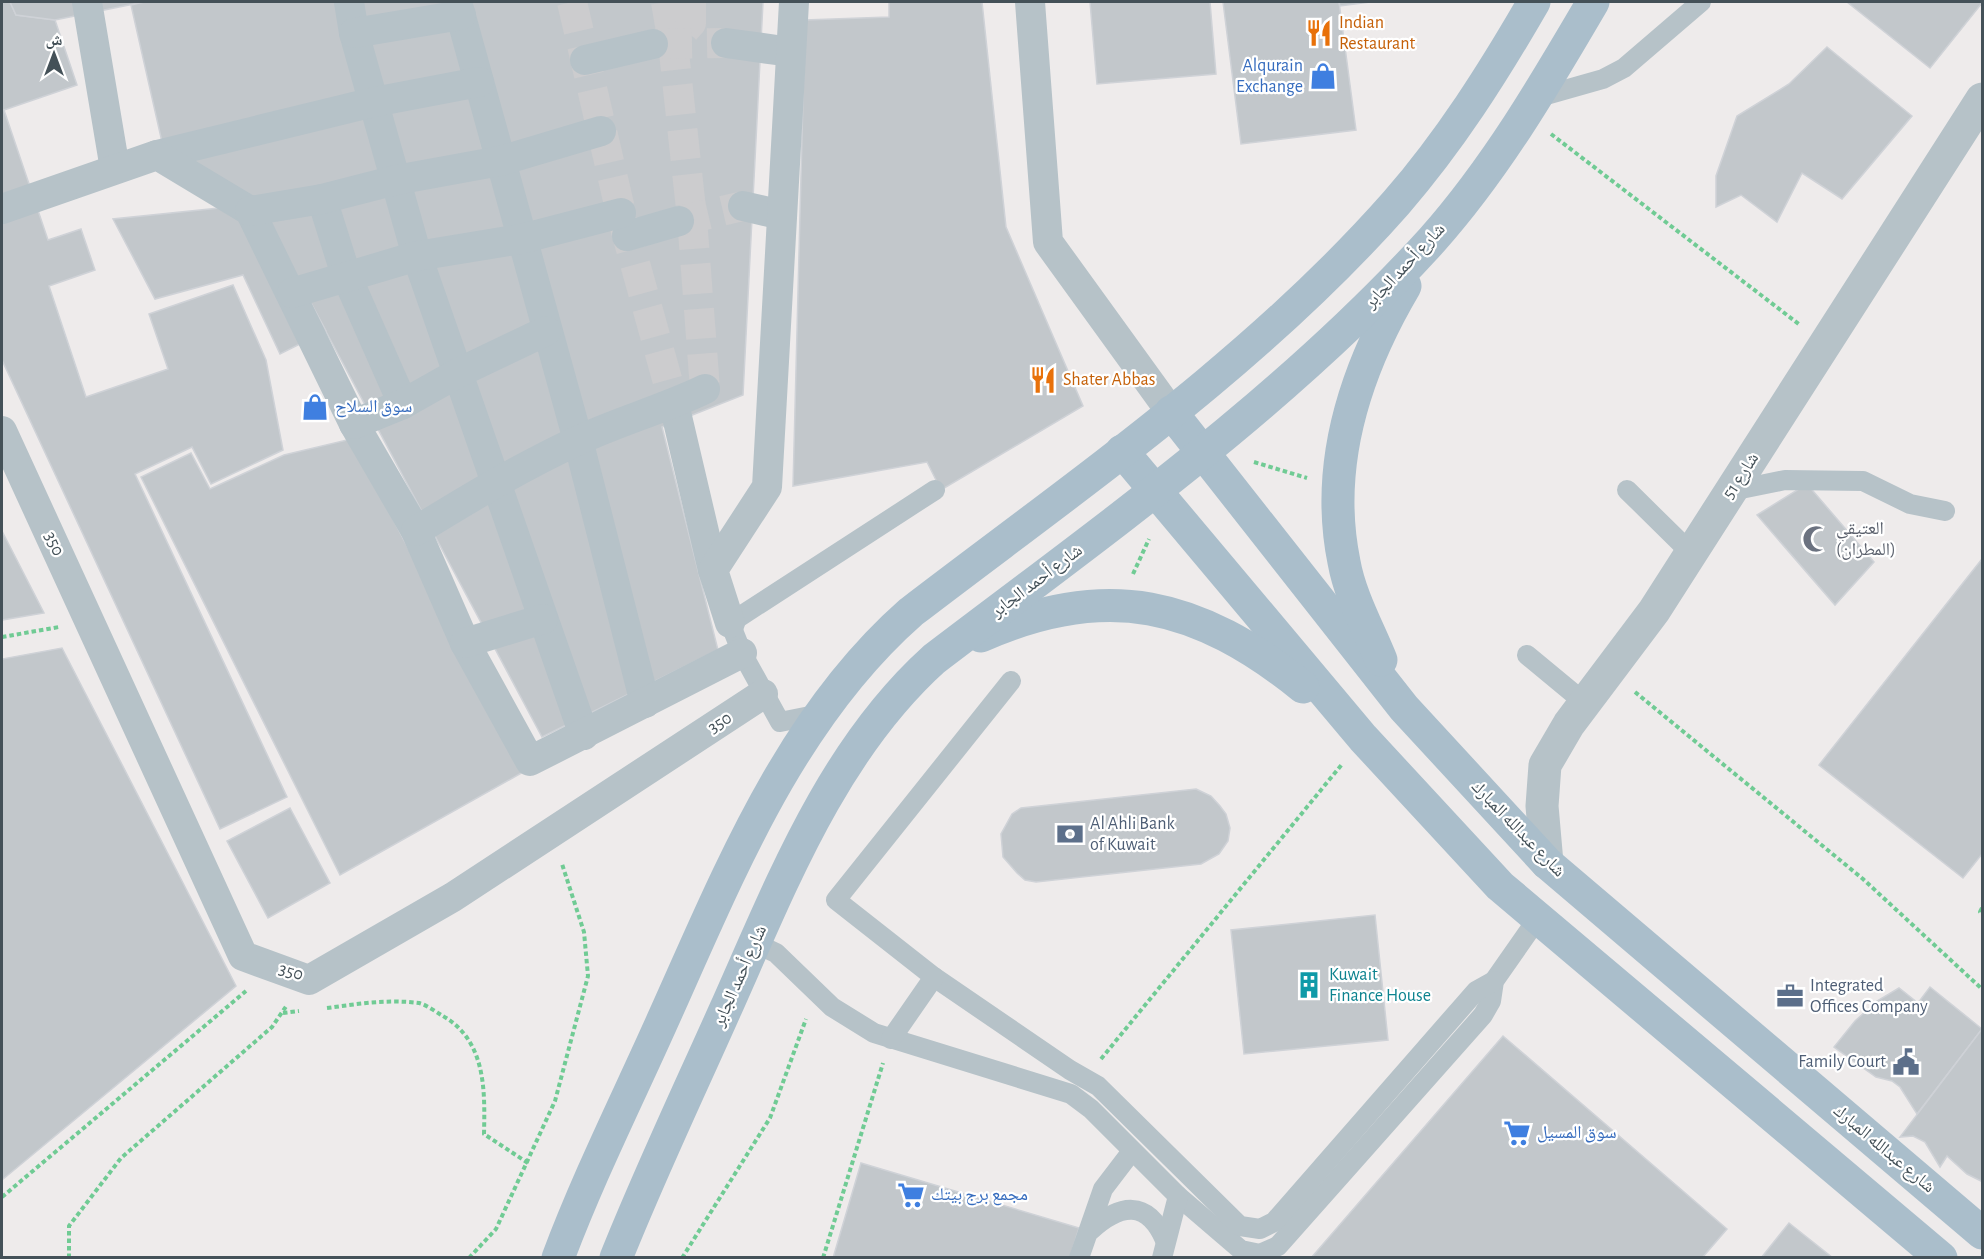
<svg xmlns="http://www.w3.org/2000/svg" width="1984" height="1259" viewBox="0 0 1984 1259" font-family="'Alegreya Sans','Noto Naskh Arabic',sans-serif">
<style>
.building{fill:#c2c7cb;stroke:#cfd2d7;stroke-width:1.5}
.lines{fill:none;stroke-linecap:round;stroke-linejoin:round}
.pedestrian-tunnel{stroke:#ccccce;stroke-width:30;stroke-dasharray:30 15;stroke-linecap:butt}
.path{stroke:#70cb94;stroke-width:4;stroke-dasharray:4.5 3;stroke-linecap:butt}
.service{stroke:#b6c2c8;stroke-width:20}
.pedestrian{stroke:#b6c2c8;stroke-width:30}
.minor{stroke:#b6c2c8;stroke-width:33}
.primary{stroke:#aabecb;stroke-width:33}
.labels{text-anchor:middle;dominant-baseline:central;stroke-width:4.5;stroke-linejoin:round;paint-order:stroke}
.food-label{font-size:18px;fill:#c56008;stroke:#fff;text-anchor:start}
.shop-label{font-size:18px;fill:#366cbe;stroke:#fff;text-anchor:start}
.street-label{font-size:18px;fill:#445158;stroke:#fff}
.worship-label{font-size:18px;fill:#5b616d;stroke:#fff;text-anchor:start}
.service-label{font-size:18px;fill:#4e5e75;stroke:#fff;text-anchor:start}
.culture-label{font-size:18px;fill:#0d838f;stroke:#fff;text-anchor:start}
</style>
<rect width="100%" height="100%" fill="#eeebeb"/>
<g class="building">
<path d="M2,2H10L16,15L55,20L77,85L4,110L48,240L81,229L95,270L49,286L86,397L168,369L149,314L233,285L266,360L283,450L211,484L192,447L135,474L287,797L220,829L2,360Z"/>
<path d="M10,2H144L55,20L16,15Z"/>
<path d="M144,2H763L743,395L662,427L718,650L542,737L258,204L162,142L131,5Z"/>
<path d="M889,2H982L1006,227L1083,406L941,490L927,462L793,486L805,20L889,17Z"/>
<path d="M1090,2H1210L1216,74L1097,84Z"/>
<path d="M1223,2H1339L1356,130L1241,144Z"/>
<path d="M1339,2H1370L1340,6Z"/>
<path d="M1847,2H1982V3L1930,68Z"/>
<path d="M1827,47L1912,116L1842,199L1802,173L1777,222L1741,195L1716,207V176L1737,116L1789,84Z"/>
<path d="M258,204L326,331L280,354L243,275L155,299L113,219Z"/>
<path d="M351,439L525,771L340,875L141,477L191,453L210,489L284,455Z"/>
<path d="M1807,484L1874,562L1835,605L1757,515Z"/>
<path d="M2,531L44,613L2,620Z"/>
<path d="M1982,559V854L1963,878L1819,765Z"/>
<path d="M62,648L236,986L2,1180V659Z"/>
<path d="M1196,789L1211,796L1220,806L1226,814L1230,828L1228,841L1219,854L1201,864L1036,882L1025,880L1017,873L1003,857L1001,834L1012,814L1021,808Z"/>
<path d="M290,808L330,883L268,918L227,841Z"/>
<path d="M1375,915L1388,1040L1244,1054L1231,930Z"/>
<path d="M1930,987L1982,1029L1917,1114L1900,1087L1892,1081L1876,1077L1834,1047L1855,1021L1877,1001L1899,988L1918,1003Z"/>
<path d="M1982,1029V1180L1981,1181L1967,1174L1947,1156L1940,1167L1925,1142L1913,1136L1900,1137Z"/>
<path d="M1503,1036L1727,1229L1702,1258H1311Z"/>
<path d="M861,1163L1079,1228L1070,1258H833Z"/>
<path d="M1789,1223L1833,1258H1761Z"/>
</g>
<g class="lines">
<g class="pedestrian-tunnel">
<path d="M572,2L621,213L674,404"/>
<path d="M666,2L673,43"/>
<path d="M691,2V23L673,43L692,218L705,389"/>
<path d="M662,44L726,43"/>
<path d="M679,221L743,206"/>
</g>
<g class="path">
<path d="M1551,134L1800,325"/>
<path d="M1254,462L1307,478"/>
<path d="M1133,574L1149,539"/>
<path d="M2,637L59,627"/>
<path d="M1635,692L1863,879L1982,989"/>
<path d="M1982,908L1980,912L1982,914"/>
<path d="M327,1008C357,1004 388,999 419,1003C427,1005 436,1012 443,1016C486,1041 485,1090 484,1134L528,1163"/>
<path d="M283,1013L299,1011"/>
<path d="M1101,1059L1343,763"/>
<path d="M2,1197L246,991"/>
<path d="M69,1258V1226L121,1158L272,1027L287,1005"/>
<path d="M469,1258L496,1229L555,1101L588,976L584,932L562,864"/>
<path d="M682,1258L770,1118L806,1019"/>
<path d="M823,1258L883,1063"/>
</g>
<g class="service">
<path d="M1536,98L1603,79L1624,68L1701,2"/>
<path d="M1627,490L1691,553"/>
<path d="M1731,491L1785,480L1863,481L1910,504L1945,511"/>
<path d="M1527,655L1585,703"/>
<path d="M820,714L780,722L742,653L730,623L935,490"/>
<path d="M755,943L776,953L832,1007L874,1033L1071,1094L1091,1109L1178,1196L1241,1250L1260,1254L1278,1246L1483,1015L1491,1001L1494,981L1538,918"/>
<path d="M934,977L1070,1070L1098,1086L1240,1226L1260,1229L1274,1222L1469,999L1476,991L1494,981"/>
<path d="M891,1039L934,977L836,900L1011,681"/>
<path d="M1091,1230C1120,1204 1147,1199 1165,1240"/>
<path d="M1079,1258L1103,1189L1132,1151"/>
<path d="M1162,1258L1178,1196"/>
</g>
<g class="pedestrian">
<path d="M87,2L115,169"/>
<path d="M349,2L354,33L417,256L584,735"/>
<path d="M457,2L578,440L645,703"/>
<path d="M1030,2L1048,242L1171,412"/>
<path d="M354,33L461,15"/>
<path d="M726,43L791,52"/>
<path d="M585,60L653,44"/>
<path d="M157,155L374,102L479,82"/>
<path d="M322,199L346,275L403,404"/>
<path d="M743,206L782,215"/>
<path d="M2,209L157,155L250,211L354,424L416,531L465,643L530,761L742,653"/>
<path d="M250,211L322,199L396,180L500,161L601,131"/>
<path d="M627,236L679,221"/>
<path d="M292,293L417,256L521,239L621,213"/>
<path d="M674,404L713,570"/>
<path d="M354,424L403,404L458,373L546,331"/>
<path d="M2,431L243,956L309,980L453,897L763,694"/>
<path d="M416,531C468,499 521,467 577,441C619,421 664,409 705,389"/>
<path d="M730,623L713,570L767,487L794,2"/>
<path d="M465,643L543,619"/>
</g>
<path class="minor" d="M1547,863L1542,806L1545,765L1569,724L1654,611L1982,99"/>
<g class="primary">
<path d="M1171,412L1404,708L1547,863L1982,1233"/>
<path d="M1122,451L1363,738L1500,886L1941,1258"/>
<path d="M981,636C1107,580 1198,603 1303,687"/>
<path d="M1381,660C1368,628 1350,596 1344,562C1324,464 1356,369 1405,286"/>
<path d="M558,1258C588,1178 626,1102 661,1024C727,878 788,720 911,612C1078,484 1256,362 1396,203C1450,141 1493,73 1534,2"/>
<path d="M616,1258C650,1173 689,1091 726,1008C781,885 832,751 934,659C1106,528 1286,401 1432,240C1496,168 1545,84 1593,2"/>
</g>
</g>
<defs>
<symbol id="restaurant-bare" viewBox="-9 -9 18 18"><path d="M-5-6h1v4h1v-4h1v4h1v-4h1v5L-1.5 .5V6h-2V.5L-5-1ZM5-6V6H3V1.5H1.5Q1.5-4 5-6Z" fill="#e8710a" stroke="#fff" stroke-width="2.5" paint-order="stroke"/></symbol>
<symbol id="shop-bare" viewBox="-9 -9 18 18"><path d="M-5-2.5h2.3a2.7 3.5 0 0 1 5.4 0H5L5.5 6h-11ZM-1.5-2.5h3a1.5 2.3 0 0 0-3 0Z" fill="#3f7fe0" stroke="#fff" stroke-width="2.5" paint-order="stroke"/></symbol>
<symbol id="mosque-bare" viewBox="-9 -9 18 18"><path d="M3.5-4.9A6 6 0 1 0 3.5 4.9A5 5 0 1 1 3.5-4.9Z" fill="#6b7280" stroke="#fff" stroke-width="2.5" paint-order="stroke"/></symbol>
<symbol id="bank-bare" viewBox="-9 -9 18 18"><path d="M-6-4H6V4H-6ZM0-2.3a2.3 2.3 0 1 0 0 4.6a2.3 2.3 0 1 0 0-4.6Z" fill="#5c6f8a" stroke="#fff" stroke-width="2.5" paint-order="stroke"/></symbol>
<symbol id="building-bare" viewBox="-9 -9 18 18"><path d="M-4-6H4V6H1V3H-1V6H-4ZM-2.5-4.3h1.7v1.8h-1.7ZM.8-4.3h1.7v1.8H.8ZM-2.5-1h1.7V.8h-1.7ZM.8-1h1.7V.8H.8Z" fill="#0f9aa8" stroke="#fff" stroke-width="2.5" paint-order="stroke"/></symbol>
<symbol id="office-bare" viewBox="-9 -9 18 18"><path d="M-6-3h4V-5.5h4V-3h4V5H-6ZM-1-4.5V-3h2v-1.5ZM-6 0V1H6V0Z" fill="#5c6f8a" stroke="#fff" stroke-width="2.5" paint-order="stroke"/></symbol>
<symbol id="civic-bare" viewBox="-9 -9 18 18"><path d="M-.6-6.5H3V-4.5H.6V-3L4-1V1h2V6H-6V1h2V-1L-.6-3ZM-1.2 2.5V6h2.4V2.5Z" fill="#5c6f8a" stroke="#fff" stroke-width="2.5" paint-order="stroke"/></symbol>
<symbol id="supermarket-bare" viewBox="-9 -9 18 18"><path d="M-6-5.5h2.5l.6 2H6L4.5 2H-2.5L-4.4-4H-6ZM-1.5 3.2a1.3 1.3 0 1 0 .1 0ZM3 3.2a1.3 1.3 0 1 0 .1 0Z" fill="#3f7fe0" stroke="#fff" stroke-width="2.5" paint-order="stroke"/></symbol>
</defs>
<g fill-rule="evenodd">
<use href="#restaurant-bare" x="1300" y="14" width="38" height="38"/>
<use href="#shop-bare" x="1304" y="57" width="38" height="38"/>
<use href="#restaurant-bare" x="1024" y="361" width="38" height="38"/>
<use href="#shop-bare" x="296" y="388" width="38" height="38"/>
<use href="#mosque-bare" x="1797" y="520" width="38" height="38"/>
<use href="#bank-bare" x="1051" y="815" width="38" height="38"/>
<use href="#building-bare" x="1290" y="966" width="38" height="38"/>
<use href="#office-bare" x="1771" y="977" width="38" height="38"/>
<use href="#civic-bare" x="1887" y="1043" width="38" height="38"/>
<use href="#supermarket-bare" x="1498" y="1114" width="38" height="38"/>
<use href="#supermarket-bare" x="892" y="1176" width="38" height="38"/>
</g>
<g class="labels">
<g class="food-label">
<text x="1339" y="23">Indian<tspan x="1339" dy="21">Restaurant</tspan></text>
<text x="1063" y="380">Shater Abbas</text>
</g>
<g class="shop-label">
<text x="1303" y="66" text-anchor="end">Alqurain<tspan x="1303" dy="21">Exchange</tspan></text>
<text x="335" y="407">سوق السلاح</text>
<text x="1537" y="1133">سوق المسيل</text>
<text x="931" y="1195">مجمع برج بيتك</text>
</g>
<g class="street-label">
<text transform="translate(1405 266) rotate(-47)">شارع أحمد الجابر</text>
<text transform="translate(1741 476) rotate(-57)">شارع 51</text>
<text transform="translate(54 544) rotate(65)">350</text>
<text transform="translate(1037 581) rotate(-37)">شارع أحمد الجابر</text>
<text transform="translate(720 723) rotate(-33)">350</text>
<text transform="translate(1518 829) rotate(46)">شارع عبدالله المبارك</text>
<text transform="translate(291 972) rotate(17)">350</text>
<text transform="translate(740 976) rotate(-66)">شارع أحمد الجابر</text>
<text transform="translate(1884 1149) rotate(40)">شارع عبدالله المبارك</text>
</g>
<g class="worship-label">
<text x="1836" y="529">العتيقي<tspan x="1836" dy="21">(المطران)</tspan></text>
</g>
<g class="service-label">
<text x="1090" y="824">Al Ahli Bank<tspan x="1090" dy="21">of Kuwait</tspan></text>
<text x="1810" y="986">Integrated<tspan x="1810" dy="21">Offices Company</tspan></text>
<text x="1886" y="1062" text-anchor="end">Family Court</text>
</g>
<g class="culture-label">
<text x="1329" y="975">Kuwait<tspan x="1329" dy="21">Finance House</tspan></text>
</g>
</g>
<rect width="1984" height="1259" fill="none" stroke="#445158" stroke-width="6"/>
<g transform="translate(54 54)" stroke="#ffffff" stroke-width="4.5" paint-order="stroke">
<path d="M0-4.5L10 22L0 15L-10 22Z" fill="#445158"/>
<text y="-9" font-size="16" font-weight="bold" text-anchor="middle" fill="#445158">ش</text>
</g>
</svg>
